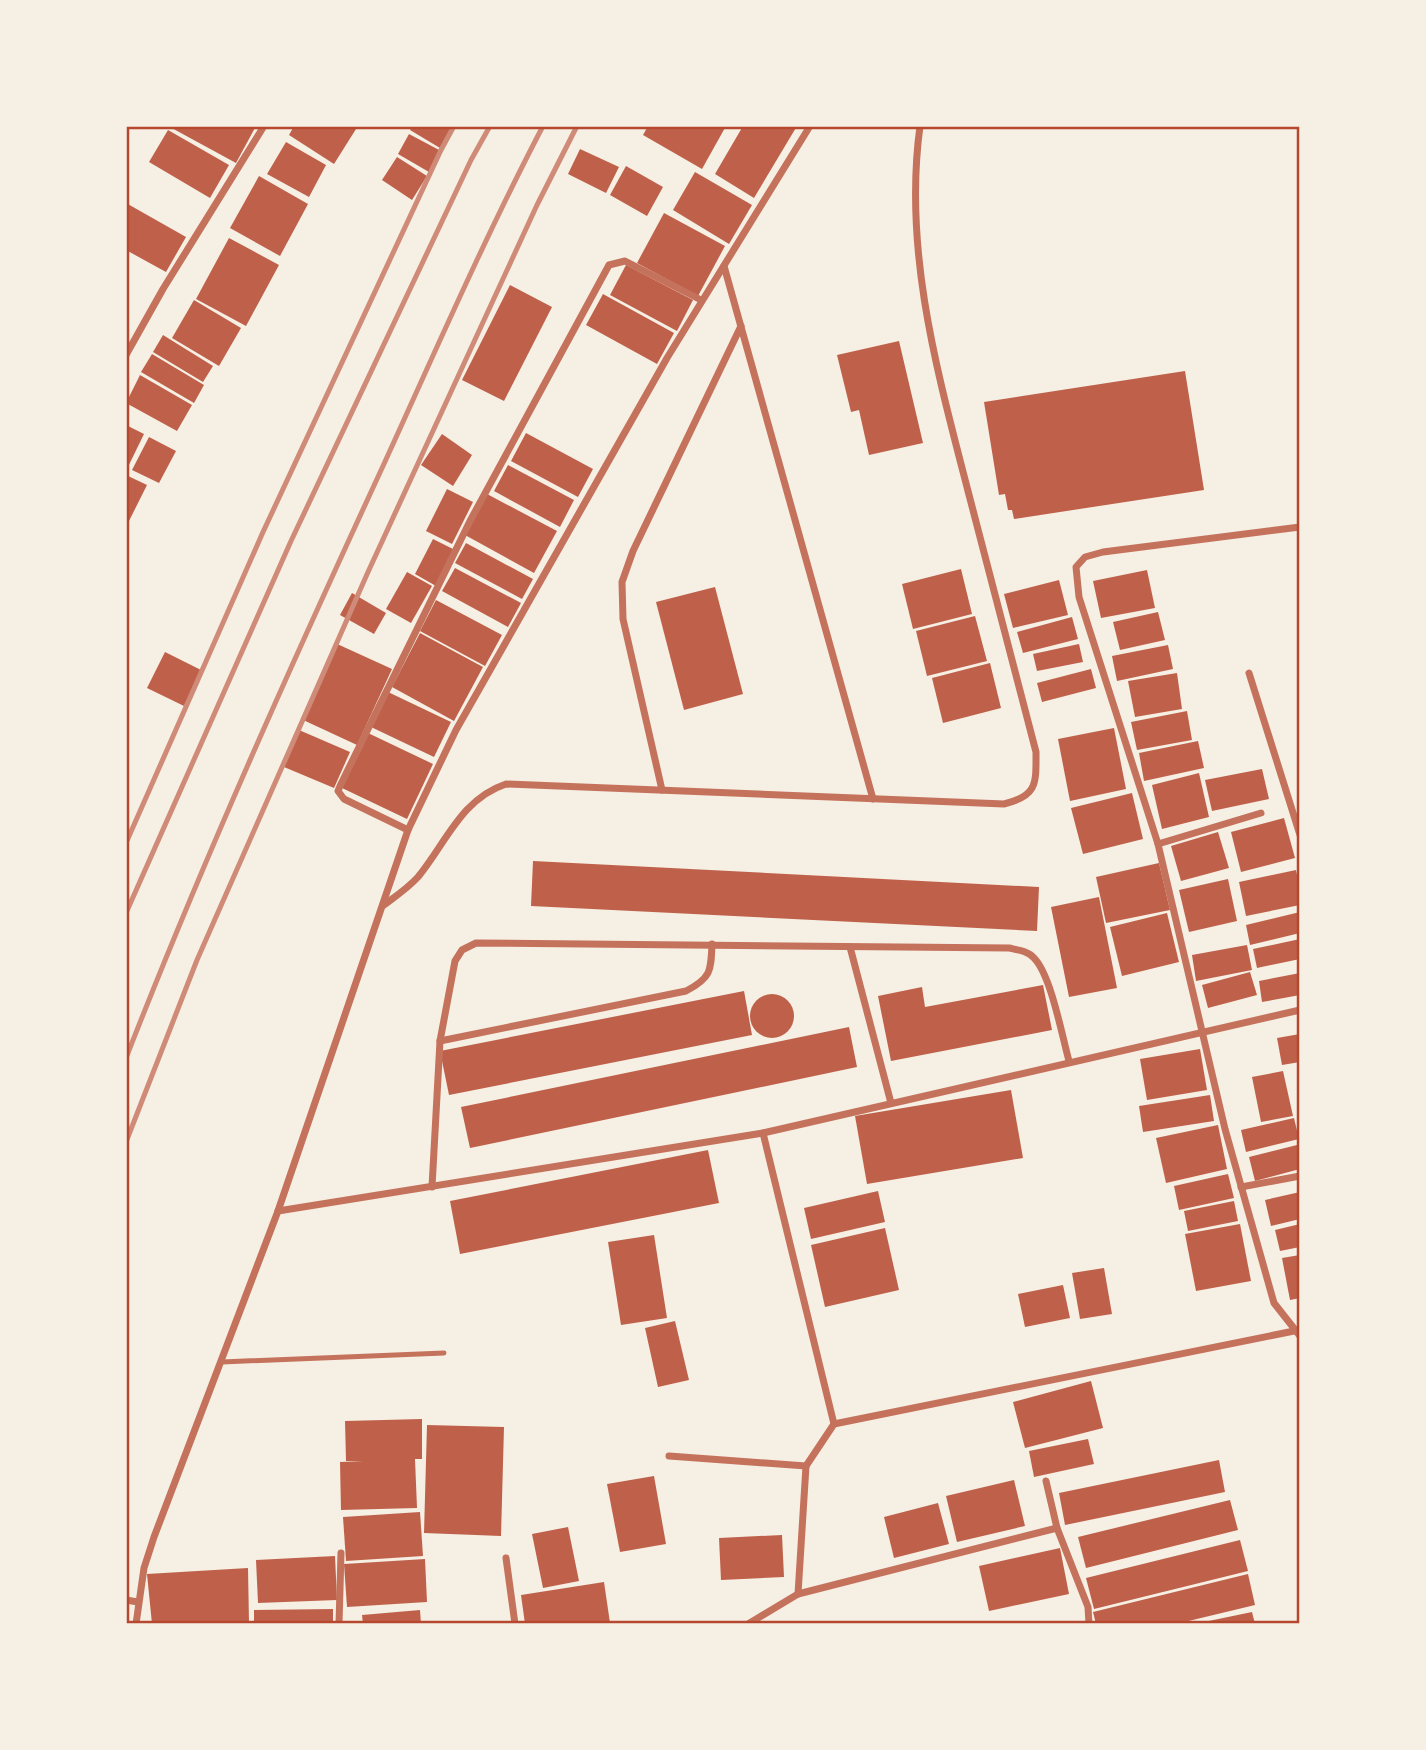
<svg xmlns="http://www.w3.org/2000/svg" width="1426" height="1750" viewBox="0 0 1426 1750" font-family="'Sofia Sans Condensed',sans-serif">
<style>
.building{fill:#bf614a}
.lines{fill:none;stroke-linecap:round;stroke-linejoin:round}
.service{stroke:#c5725c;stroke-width:5}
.minor{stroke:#c5725c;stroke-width:7}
.rail{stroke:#cf8b77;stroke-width:5}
.neatline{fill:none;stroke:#b5482f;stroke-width:2.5}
</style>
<rect width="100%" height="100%" fill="#f6efe4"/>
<g class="building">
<path d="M168,126H256L236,163Z"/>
<path d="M294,126H351L356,129L334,164L289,135Z"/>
<path d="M412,126H449L452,128L440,148L410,130Z"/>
<path d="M648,126H726L702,169L643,135Z"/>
<path d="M743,126H797L754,198L715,174Z"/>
<path d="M168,130L229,165L210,198L149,162Z"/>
<path d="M409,134L441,151L429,172L398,154Z"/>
<path d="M286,142L326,165L309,197L267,174Z"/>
<path d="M580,149L619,167L606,193L568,174Z"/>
<path d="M397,157L427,176L412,200L382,180Z"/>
<path d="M626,166L663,187L647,216L610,195Z"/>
<path d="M695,172L752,205L729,244L673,210Z"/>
<path d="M259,176L308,204L280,256L230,228Z"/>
<path d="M126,203L186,237L166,272L126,250Z"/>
<path d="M664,213L725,246L698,296L637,263Z"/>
<path d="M229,238L279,265L246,326L196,299Z"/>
<path d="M626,265L693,300L677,331L610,295Z"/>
<path d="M510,285L552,307L504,401L462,380Z"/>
<path d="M603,294L674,333L657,364L586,325Z"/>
<path d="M194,300L241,328L219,366L172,338Z"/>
<path d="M163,335L213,366L203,382L153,352Z"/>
<path d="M899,341L923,443L869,455L859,410L851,412L837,355Z"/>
<path d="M152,354L204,385L194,403L141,372Z"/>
<path d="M1185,371L1204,490L1014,519L1012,510H1008L1005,494L999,495L984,402Z"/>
<path d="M140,375L192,405L177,431L126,403Z"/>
<path d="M126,425L144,434L126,471Z"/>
<path d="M526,433L593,469L578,497L511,461Z"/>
<path d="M442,434L472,455L453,486L421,465Z"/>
<path d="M149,437L176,451L159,483L132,470Z"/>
<path d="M508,465L574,500L560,527L494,491Z"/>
<path d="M126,475L147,485L129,521L126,520Z"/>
<path d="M447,489L473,502L452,544L426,531Z"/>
<path d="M487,494L557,531L534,573L465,535Z"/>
<path d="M433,539L455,550L436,586L415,574Z"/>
<path d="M466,543L533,579L522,599L455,563Z"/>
<path d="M455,568L521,603L508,627L442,591Z"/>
<path d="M961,569L972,614L913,629L902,584Z"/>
<path d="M1147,570L1155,608L1101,618L1093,581Z"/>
<path d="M407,572L432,586L411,623L386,609Z"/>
<path d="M1059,580L1068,615L1013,628L1004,594Z"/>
<path d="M715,587L743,694L684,710L656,602Z"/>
<path d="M352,593L386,613L374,634L340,615Z"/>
<path d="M436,600L502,635L485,666L420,631Z"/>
<path d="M1158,612L1165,640L1120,650L1113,622Z"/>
<path d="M975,616L987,661L927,676L916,631Z"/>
<path d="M1072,617L1078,639L1023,653L1017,632Z"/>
<path d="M420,633L483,667L454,721L392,687Z"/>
<path d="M335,643L392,669L357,745L301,719Z"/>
<path d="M1079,644L1083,662L1037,671L1033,654Z"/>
<path d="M1168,645L1173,669L1117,681L1112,656Z"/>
<path d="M165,652L201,670L184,706L147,688Z"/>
<path d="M990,663L1001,708L943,723L932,678Z"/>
<path d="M1091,669L1096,688L1042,702L1037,683Z"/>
<path d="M1177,673L1182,709L1135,717L1128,681Z"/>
<path d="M388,692L451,722L434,757L371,727Z"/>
<path d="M1187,711L1192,740L1137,750L1131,722Z"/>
<path d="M1114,728L1126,789L1070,801L1058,739Z"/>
<path d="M299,730L350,752L334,788L284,767Z"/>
<path d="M368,733L433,764L407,819L342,788Z"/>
<path d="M1198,741L1204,768L1144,781L1139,753Z"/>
<path d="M1262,769L1269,799L1212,811L1205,780Z"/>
<path d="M1199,773L1209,817L1162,829L1152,785Z"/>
<path d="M1132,793L1143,839L1083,854L1071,808Z"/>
<path d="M1284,818L1295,858L1241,872L1231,832Z"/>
<path d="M1218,832L1229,868L1181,881L1171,846Z"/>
<path d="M533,861L1039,887L1037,931L531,906Z"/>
<path d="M1159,863L1170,910L1106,923L1096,877Z"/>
<path d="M1296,870L1300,889V905L1246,916L1239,882Z"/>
<path d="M1228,879L1237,921L1189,932L1179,890Z"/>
<path d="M1099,897L1117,988L1069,997L1051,907Z"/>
<path d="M1300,912V933L1250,945L1246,925Z"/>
<path d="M1167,913L1179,962L1122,976L1110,927Z"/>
<path d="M1300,939V959L1257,968L1253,949Z"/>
<path d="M1247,945L1252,970L1196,981L1192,955Z"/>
<path d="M1250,972L1257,995L1208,1008L1202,985Z"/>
<path d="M1300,973V995L1262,1002L1259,981Z"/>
<path d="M1043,985L1052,1030L891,1061L878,996L922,987L925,1007Z"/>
<path d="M744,991L752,1035L449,1095L440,1051Z"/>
<circle cx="772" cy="1016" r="22"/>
<path d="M849,1027L857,1067L470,1148L461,1107Z"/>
<path d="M1300,1034V1062L1282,1065L1277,1038Z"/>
<path d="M1200,1049L1207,1090L1147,1100L1140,1059Z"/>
<path d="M1283,1071L1293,1116L1261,1122L1252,1077Z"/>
<path d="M1011,1090L1023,1158L867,1184L855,1116Z"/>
<path d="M1210,1095L1214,1121L1143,1132L1139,1106Z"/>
<path d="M1294,1118L1299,1139L1246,1152L1241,1130Z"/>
<path d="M1218,1125L1227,1169L1166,1183L1156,1138Z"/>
<path d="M1297,1145L1300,1169L1255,1181L1249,1157Z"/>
<path d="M708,1150L719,1203L460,1254L450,1201Z"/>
<path d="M1228,1174L1234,1198L1179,1210L1174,1186Z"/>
<path d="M878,1191L885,1222L811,1239L804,1208Z"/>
<path d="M1300,1192V1219L1271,1226L1265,1200Z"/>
<path d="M1234,1201L1238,1221L1188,1231L1184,1211Z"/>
<path d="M1240,1224L1251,1281L1196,1291L1185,1234Z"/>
<path d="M1300,1224V1247L1280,1251L1275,1230Z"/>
<path d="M885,1228L899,1290L825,1307L811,1245Z"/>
<path d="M654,1235L667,1318L621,1325L608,1242Z"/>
<path d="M1300,1255V1298L1290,1300L1282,1258Z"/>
<path d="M1104,1268L1112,1314L1080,1319L1072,1273Z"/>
<path d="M1063,1285L1070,1318L1025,1327L1018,1294Z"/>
<path d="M675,1321L689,1380L658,1387L645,1328Z"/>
<path d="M1091,1381L1103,1428L1025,1448L1013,1402Z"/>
<path d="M422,1419V1459H415L417,1508L341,1510L340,1462L363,1461H346L345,1421Z"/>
<path d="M427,1425L504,1427L501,1536L424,1533Z"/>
<path d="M1088,1439L1094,1464L1034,1477L1029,1451Z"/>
<path d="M1219,1460L1225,1492L1065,1525L1059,1493Z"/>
<path d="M654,1476L666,1544L620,1552L607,1484Z"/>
<path d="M1014,1480L1025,1526L957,1542L946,1496Z"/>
<path d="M1230,1500L1238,1530L1086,1568L1078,1537Z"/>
<path d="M938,1503L949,1544L894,1558L884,1517Z"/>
<path d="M420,1512L423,1556L346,1561L343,1517Z"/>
<path d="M568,1527L579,1581L543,1588L532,1534Z"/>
<path d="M782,1535L784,1577L721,1580L719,1538Z"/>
<path d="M1240,1540L1248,1571L1094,1609L1086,1578Z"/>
<path d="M1060,1548L1069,1594L989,1611L979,1566Z"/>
<path d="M335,1556L337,1600L258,1603L256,1560Z"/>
<path d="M425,1559L427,1602L347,1607L344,1564Z"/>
<path d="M248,1568L249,1623L152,1624L147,1574Z"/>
<path d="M1248,1574L1255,1605L1176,1624H1096L1093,1612Z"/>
<path d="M604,1582L610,1623L525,1624L521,1595Z"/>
<path d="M333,1609V1624H254V1610Z"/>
<path d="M420,1610L421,1624H363L362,1615Z"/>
<path d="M1252,1612L1255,1624H1199V1623Z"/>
</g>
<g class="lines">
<path class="service" d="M222,1362L444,1353"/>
<g class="minor">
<path d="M724,266L873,799"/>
<path d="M126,355L163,289L264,126"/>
<path d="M1300,527L1103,552L1085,557L1076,567L1079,597L1158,844L1225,1129L1274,1303L1300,1336"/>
<path d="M1249,673L1300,835"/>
<path d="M662,790L623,619L622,582L633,551L741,326"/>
<path d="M408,830L344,799L338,791L340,786L470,521L609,265L625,261L701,300"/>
<path d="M1158,844L1261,813"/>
<path d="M384,905C396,896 408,888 418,877C446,843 461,799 506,784L1004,804C1038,796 1036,783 1036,752C1013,665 991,578 968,491C937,371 903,250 920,126"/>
<path d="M850,947L891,1103"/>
<path d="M440,1041L686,991C711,978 711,971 712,944"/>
<path d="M763,1133L834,1424"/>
<path d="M432,1187L440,1041L455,961L462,950L476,943L1009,948C1018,950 1028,951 1034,958C1051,975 1062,1036 1069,1061"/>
<path d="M1241,1187L1300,1176"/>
<path d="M278,1211L763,1133L1300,1010"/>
<path d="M669,1456L806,1466L834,1424L1294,1331"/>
<path d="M1046,1481L1057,1528L1088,1607L1089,1624"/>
<path d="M506,1558L515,1624"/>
<path d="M798,1594L806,1466"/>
<path d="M126,1600L138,1602"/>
<path d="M136,1624L144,1568L154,1537L278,1211L408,830L456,730L667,358L810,126"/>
<path d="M339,1624L341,1553"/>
<path d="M748,1624L798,1594L1057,1528"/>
</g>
<g class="rail">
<path d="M126,843L263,532L441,150L454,126"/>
<path d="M126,913L291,541L471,160L490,126"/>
<path d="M126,1058C204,858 293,661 383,466C435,352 485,237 543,126"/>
<path d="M126,1142L197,960L368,572L537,205L577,126"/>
</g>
</g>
<rect width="1426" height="1750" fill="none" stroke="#f6efe4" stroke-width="256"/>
<rect x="128" y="128" width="1170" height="1494" class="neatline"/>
</svg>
